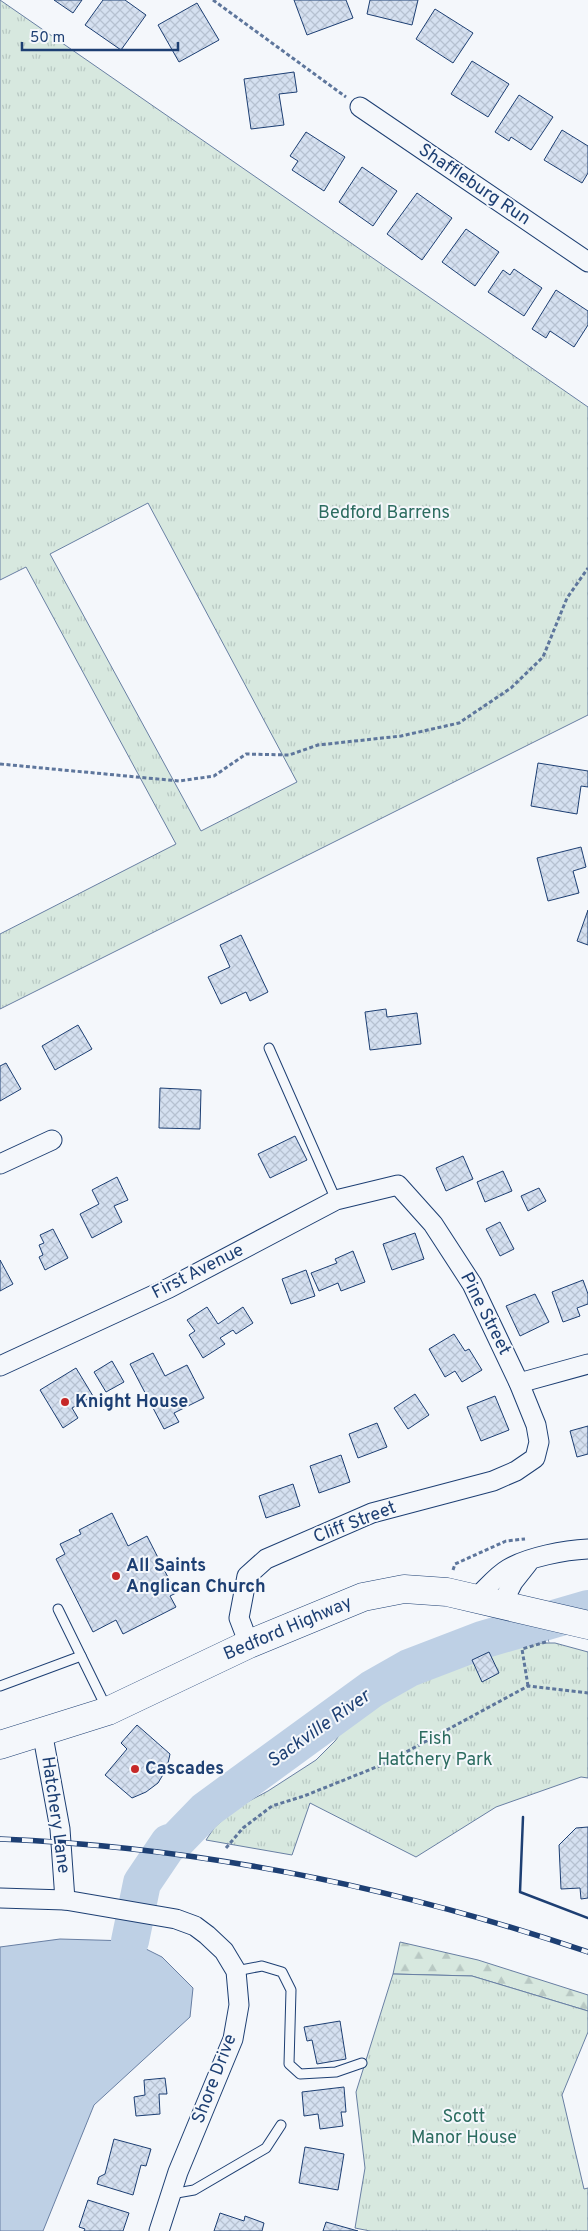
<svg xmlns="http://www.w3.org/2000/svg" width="588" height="2231" viewBox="0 0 588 2231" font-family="Overpass,sans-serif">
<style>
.forest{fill:url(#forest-firs);stroke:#687fa3}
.park{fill:url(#park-tufts);stroke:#687fa3;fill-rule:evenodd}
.water{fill:#bed0e5;stroke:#687fa3}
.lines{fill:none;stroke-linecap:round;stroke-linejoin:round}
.river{stroke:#bed0e5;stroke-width:38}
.building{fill:url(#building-cross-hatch);stroke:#1d3f73}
.service-casing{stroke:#1d3f73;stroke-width:11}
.minor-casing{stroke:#1d3f73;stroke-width:21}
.primary-casing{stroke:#1d3f73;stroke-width:29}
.path{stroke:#5e769c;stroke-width:3;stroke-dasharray:4 2.5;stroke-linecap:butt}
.service{stroke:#f4f7fb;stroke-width:9}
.minor{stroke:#f4f7fb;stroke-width:19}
.primary{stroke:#f4f7fb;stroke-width:28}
.rail-casing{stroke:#1d3f73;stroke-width:5.5}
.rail{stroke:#f4f7fb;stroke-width:4;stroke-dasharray:11;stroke-linecap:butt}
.wall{stroke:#1d3f73;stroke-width:2.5}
.poi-dot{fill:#c62828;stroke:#f4f7fb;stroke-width:2}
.labels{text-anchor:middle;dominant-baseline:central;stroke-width:4;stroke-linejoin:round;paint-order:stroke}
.street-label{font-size:18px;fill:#1d3f73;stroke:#f4f7fb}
.park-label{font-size:18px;fill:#2c6c60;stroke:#f4f7fb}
.poi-label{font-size:18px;font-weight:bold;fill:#1d3f73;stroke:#f4f7fb;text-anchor:start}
.water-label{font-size:19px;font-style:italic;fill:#1d3f73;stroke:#f4f7fb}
</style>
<defs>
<pattern id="forest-firs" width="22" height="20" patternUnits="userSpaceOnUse" patternTransform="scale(1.25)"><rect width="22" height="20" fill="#d7e8df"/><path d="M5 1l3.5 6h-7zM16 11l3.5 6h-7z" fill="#b8c8c3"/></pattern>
<pattern id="park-tufts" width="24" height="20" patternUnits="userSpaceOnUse" patternTransform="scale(1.25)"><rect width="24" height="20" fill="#d7e8df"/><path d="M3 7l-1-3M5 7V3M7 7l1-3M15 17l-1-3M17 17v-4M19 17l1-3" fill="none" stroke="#b8c8c3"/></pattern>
<pattern id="building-cross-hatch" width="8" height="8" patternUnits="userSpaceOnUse" patternTransform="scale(1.25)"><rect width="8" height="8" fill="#d5e0f0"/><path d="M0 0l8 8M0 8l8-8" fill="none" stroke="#b6c1d1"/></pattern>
</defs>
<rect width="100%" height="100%" fill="#f4f7fb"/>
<path class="forest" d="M400,1942L478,1960L588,1995V2011L472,1976L393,1974Z"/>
<g class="park">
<path d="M0,0L588,407V715L0,1009V934L176,844L26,567L0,580ZM148,503L297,782L201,831L50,554Z"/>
<path d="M496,1643H555L588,1652V1778L581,1777L496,1807L416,1857L310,1803L292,1855L206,1840L214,1828L234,1809L268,1791L316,1760L335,1741L357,1711L373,1695L393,1677L408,1672L416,1664L421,1668L428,1667Z"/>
<path d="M393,1974L472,1976L588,2011V2032L562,2095L584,2189L588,2188V2231H370L355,2228L365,2168L356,2092Z"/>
</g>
<path class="water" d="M60,1939L130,1941L162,1957L193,1988L190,2017L94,2105L43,2231H0V1947Z"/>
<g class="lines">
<path class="river" d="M130,1941L142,1883L169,1843L176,1841L206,1810L372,1689L409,1668L482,1640L588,1609"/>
</g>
<g class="building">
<path d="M54,0H82L73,13Z"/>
<path d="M103,0H125L146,15L121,50L85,25Z"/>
<path d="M294,0H346L353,18L307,35Z"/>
<path d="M370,0H418L412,25L367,14Z"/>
<path d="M197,3L219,40L179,62L158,25Z"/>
<path d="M435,9L473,33L453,63L416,39Z"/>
<path d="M472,61L509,84L488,117L451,94Z"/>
<path d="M294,72L297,92L279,94L284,125L251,129L244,79Z"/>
<path d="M519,95L553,117L531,150L511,137L509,141L495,132Z"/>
<path d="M562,130L588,146V173L582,183L544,160Z"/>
<path d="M306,132L345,157L324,191L292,170L298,161L290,156Z"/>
<path d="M362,167L397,191L373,226L339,202Z"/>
<path d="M417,193L452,218L422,260L387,234Z"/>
<path d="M466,229L499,252L475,286L442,262Z"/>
<path d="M514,269L542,288L524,316L488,292L503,270L510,275Z"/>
<path d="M556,290L588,311V325L574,347L550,331L546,338L532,329Z"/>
<path d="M538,763L588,771V787L581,786L577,814L531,806Z"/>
<path d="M581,847L586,867L573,871L579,893L548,901L537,858Z"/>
<path d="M588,910V945L577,941Z"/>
<path d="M241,935L268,992L250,1001L246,992L221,1004L208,977L230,967L220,945Z"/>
<path d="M386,1009L387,1017L417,1013L421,1044L370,1050L365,1012Z"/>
<path d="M78,1025L92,1049L55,1070L42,1046Z"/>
<path d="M6,1063L21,1089L0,1101V1066Z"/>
<path d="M160,1088L201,1090L200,1129L159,1128Z"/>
<path d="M295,1136L307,1160L270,1178L258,1154Z"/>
<path d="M463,1156L473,1179L446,1191L436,1168Z"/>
<path d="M503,1171L512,1191L485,1202L477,1182Z"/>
<path d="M117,1177L128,1200L114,1206L122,1222L92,1238L80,1214L99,1204L92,1190Z"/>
<path d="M539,1188L546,1201L528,1211L521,1196Z"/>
<path d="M500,1222L514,1249L500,1256L486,1229Z"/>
<path d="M53,1229L68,1258L45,1270L39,1257L43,1255L39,1245L44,1243L40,1235Z"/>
<path d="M415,1233L424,1259L392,1270L383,1244Z"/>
<path d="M353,1251L365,1282L341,1291L338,1283L319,1291L311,1273L337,1263L335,1259Z"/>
<path d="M0,1260L13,1284L0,1291Z"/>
<path d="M306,1270L315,1296L291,1304L282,1279Z"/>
<path d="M583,1280L588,1294V1304L577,1308L580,1316L563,1322L552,1292Z"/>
<path d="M535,1294L549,1322L520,1336L506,1306Z"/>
<path d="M207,1307L218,1324L243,1307L253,1323L236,1334L233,1330L220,1338L225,1344L203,1358L189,1335L195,1331L187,1320Z"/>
<path d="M454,1334L465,1351L469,1349L482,1370L462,1382L455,1371L445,1377L429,1349Z"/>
<path d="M153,1353L165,1376L187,1365L204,1398L174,1413L179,1422L164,1429L130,1364Z"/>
<path d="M112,1361L124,1382L106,1392L94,1372Z"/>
<path d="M76,1368L93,1396L72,1408L78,1418L63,1428L40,1390Z"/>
<path d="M415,1394L429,1415L408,1429L394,1408Z"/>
<path d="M495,1396L509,1430L481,1441L467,1407Z"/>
<path d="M377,1423L387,1447L358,1458L349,1434Z"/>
<path d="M588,1426V1454L577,1457L570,1431Z"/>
<path d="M341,1455L350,1482L319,1493L310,1466Z"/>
<path d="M293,1484L300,1506L266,1518L259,1496Z"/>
<path d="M112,1513L128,1546L147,1536L176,1593L170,1596L176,1607L123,1634L116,1620L93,1632L56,1559L65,1554L60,1544L81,1534L79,1530Z"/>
<path d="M489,1652L499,1673L482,1682L472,1660Z"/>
<path d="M137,1725L170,1754L167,1768L158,1783L146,1792L132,1798L105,1775L127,1749L121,1743Z"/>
<path d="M588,1827V1898L581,1899L580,1888L561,1889L559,1845L576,1828Z"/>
<path d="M340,2021L346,2059L317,2064L312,2040L307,2041L304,2027Z"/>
<path d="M165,2078L167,2094H159L160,2114L136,2116L134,2097L145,2095L144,2080Z"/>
<path d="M344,2087L346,2112H341L343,2126L320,2129L318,2114L304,2116L302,2092Z"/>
<path d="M114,2139L151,2149L146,2166L141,2165L133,2195L97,2184L99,2177L105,2174Z"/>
<path d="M305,2147L344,2154L338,2190L299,2183Z"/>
<path d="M88,2200L129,2213L123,2231H84L85,2229L79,2227Z"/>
<path d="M220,2213L244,2221L245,2216L264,2223L262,2231H214Z"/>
<path d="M326,2222L358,2231H323Z"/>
</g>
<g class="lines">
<defs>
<g id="service">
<path d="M269,1048L336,1200"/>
<path d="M58,1609L107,1709"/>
<path d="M0,1686L81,1656"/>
<path d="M236,1971L262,1966L282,1972L291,1990L289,2064L300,2074L336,2072L362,2063"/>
<path d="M171,2194L194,2190L266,2148L281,2125"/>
</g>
<g id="minor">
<path d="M360,107L588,262"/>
<path d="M0,1164L52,1140"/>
<path d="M0,1366L169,1288L336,1200L398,1185L433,1224L472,1284L519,1383L536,1425L539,1442L535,1458L516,1471L493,1481L372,1513L266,1559L247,1576L239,1618L249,1644"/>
<path d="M519,1383L588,1364"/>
<path d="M476,1598C486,1589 496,1576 508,1569C528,1557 565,1550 588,1549"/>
<path d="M502,1604L513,1582L528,1563"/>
<path d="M42,1731L60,1829L65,1900"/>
<path d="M0,1898L65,1900L176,1919L195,1926L207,1935L224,1951L236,1971L239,2005L233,2039L178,2172L159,2231"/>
</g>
<path id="primary" d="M0,1745L108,1711L249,1644L363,1597L404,1589L447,1592L588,1625"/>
</defs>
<use href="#service" class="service-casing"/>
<use href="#minor" class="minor-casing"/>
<use href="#primary" class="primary-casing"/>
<g class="path">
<path d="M213,0L346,97"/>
<path d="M0,764L179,781L214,776L246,754L289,755L318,745L401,736L459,723L511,688L543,657L567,598L588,568"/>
<path d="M453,1570L455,1564L506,1541L525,1539"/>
<path d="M528,1686L522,1649L549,1641"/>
<path d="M226,1848L243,1828L272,1806L304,1796L384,1764L528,1686L588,1693"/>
</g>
<use href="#service" class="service"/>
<use href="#minor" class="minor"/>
<use href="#primary" class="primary"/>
<defs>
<path id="rail" d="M0,1839C199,1847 399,1888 588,1952"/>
</defs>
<use href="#rail" class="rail-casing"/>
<use href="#rail" class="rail"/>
<path class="wall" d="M523,1817L520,1892L588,1918"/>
</g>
<g class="poi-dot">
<circle cx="65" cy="1402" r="5"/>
<circle cx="116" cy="1576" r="5"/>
<circle cx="135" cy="1769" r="5"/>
</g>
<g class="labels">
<g class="street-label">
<text transform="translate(474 185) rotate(34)">Shaffleburg Run</text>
<text transform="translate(198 1272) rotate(-27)">First Avenue</text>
<text transform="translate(485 1314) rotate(63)">Pine Street</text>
<text transform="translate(355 1523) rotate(-21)">Cliff Street</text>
<text transform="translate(288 1629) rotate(-23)">Bedford Highway</text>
<text transform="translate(55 1815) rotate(82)">Hatchery Lane</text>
<text transform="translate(215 2079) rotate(-69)">Shore Drive</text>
</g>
<g class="park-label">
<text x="384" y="513">Bedford Barrens</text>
<text x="435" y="1739">Fish<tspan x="435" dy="21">Hatchery Park</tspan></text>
<text x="464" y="2117">Scott<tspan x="464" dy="21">Manor House</tspan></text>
</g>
<g class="poi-label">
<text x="75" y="1402">Knight House</text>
<text x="126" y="1566">All Saints<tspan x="126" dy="21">Anglican Church</tspan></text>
<text x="145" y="1769">Cascades</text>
</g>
<g class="water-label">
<text transform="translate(319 1729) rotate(-35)">Sackville River</text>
</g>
</g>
<path d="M22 42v8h156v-8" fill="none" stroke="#1d3f73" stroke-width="2.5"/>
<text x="30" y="42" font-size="15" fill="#1d3f73" stroke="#f4f7fb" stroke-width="4" paint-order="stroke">50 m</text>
</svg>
